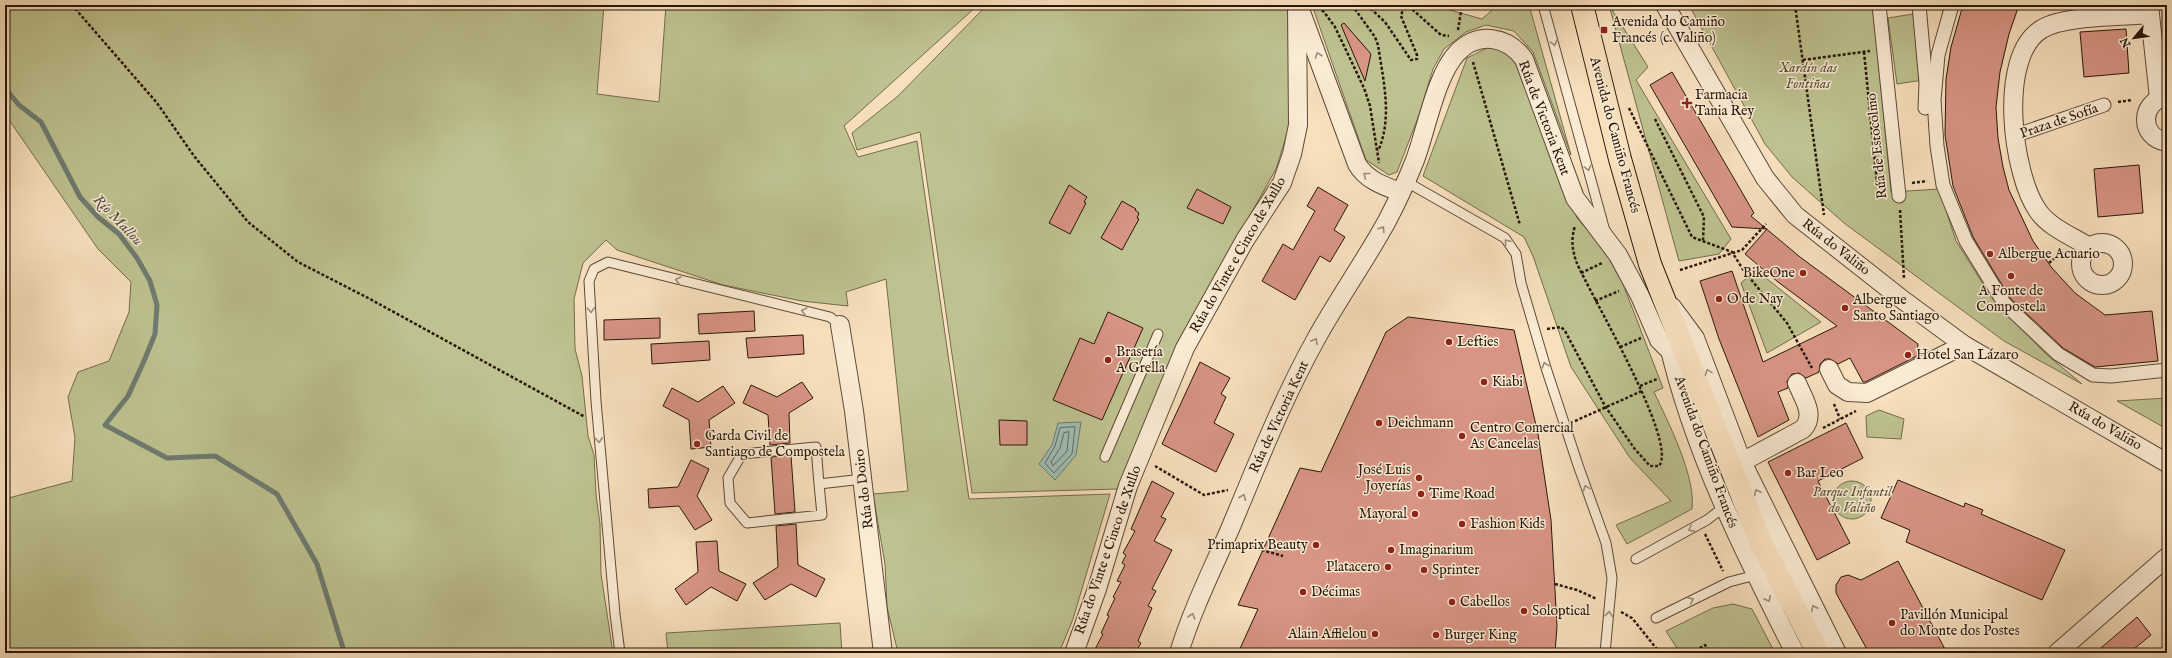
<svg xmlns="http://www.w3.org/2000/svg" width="2172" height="658" viewBox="0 0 2172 658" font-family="'IM FELL English',serif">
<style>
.green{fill:#bec290;stroke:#736c4d}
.water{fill:#9dbdb4;stroke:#6e7b70}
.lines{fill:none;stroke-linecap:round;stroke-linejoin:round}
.shore{stroke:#626a5f;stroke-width:1}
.stream{stroke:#6e7b70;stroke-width:5}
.building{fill:#d89484;stroke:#28170a}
.service-casing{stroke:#5c4937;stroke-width:11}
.pedestrian-casing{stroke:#5c4937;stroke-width:15}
.minor-casing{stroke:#5c4937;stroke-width:20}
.primary-casing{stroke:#28170a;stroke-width:24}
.path{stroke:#28170a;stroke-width:2.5;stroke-dasharray:3 2;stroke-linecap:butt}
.service{stroke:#faebd4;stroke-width:9}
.pedestrian{stroke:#faebd4;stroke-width:13}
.minor{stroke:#faebd4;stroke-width:18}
.primary{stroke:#f8e0bd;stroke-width:22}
.oneway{stroke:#9c8c79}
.poi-dot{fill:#8f2418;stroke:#faebd4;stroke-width:1.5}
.labels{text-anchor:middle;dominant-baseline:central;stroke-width:3;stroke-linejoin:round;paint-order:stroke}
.poi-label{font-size:14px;fill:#28170a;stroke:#faebd4;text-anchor:start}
.park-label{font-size:14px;font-style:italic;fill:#5c5339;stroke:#faebd4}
.street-label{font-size:14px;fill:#28170a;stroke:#faebd4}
.water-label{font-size:15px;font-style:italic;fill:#515146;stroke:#faebd4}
</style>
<rect width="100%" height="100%" fill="#f8e0bd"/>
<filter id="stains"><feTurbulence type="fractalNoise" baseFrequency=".005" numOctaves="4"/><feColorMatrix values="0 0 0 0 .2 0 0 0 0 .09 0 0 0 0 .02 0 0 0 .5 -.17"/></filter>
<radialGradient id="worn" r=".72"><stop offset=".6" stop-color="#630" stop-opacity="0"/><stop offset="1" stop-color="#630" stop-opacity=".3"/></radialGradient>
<g class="green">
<path d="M5,5H604L597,94L659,102L666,5H978L844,126L858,157L917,141L969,499L1110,494L1073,619L1059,653H898L887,607L885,564L873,494L908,491L886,279L846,292L848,306L802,301L723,285L617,250L606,240L583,263L574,299L575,349L582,376L588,436L594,455L596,495L600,524L601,574L613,653H5V499L72,481L75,438L68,397L78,372L109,361L129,312L131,282L98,249L5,114Z"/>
<path d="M987,5H1291V121L1276,169L1189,324L1118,489L972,493L920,132L857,150L852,133L898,96Z"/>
<path d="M1312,5H1432L1482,19L1498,5H1529L1571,155L1533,52L1514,31L1486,25L1466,32L1444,49L1433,69L1419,115L1397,172L1389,175L1366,160Z"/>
<path d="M1609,5L1648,67L1636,80L1731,239L1719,254L1679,261Z"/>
<path d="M1689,5H1873L1891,192L1939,189L1956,241L1992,298L2046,354L2082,384L2004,341L1844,223L1792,177L1765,144Z"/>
<path d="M1913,14L1923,80L1897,84L1888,18Z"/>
<path d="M1487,48L1502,49L1515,60L1556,168L1577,218L1604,249L1623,284L1663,388L1654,392C1668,422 1696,476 1692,509L1627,544L1616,525L1671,501L1630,458L1571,367L1533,256L1524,237L1423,176L1467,58Z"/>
<path d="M1756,270L1821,322L1767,353L1741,283Z"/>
<path d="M2167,398V429L2117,401Z"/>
<path d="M1879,410L1904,419L1901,439L1867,437L1866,416Z"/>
<circle cx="1852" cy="500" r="19"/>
<path d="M1733,604L1752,609L1775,653H1680L1666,631L1713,608Z"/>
<path d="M840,623L842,653H668L666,633Z"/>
</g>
<path class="water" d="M1081,422L1076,455L1055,480L1039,464L1052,445L1058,423Z"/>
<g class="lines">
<g class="shore">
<path d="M1075,427L1072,454L1054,473L1045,463L1055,446L1060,428Z"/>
<path d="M1069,432L1067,451L1053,466L1051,462L1060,448L1064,433Z"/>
</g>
<path class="stream" d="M5,88L19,105L41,122L80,197L98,217L119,234L137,258L150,281L157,305L155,334L144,361L128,396L105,425L167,458L215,456L277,494L317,564L343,648L341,653"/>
</g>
<g class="building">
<path d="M1963,5H2019L2009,34L2000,72L1996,107L1998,138L2003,167L2009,190L2033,241L2052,268L2075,293L2105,315L2152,311L2158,361L2095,367L2063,348L2010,298L1973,237L1953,186L1945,135L1946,79L1951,47Z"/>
<path d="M1344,23L1371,54L1365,81L1341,25Z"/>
<path d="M2126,29L2129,73L2084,77L2080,32Z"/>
<path d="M1672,72L1754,213L1751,216L1800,257L1918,344L1917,356L1865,382H1863L1850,358L1838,364L1830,359H1825L1820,364L1819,372L1806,378L1799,373L1792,374L1787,381L1788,388L1778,392L1789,420L1758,437L1719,339L1700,281L1732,271L1763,362L1837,326L1778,282L1745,254L1767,229L1732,227L1650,85Z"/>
<path d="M2139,165L2143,213L2098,217L2094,169Z"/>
<path d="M1069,185L1087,197L1084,202L1086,203L1070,234L1049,223Z"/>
<path d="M1318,187L1348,205L1334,230L1345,237L1330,262L1320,256L1295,300L1262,281L1283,244L1293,250L1315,211L1307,206Z"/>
<path d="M1197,189L1231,207L1223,224L1187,208Z"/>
<path d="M1122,201L1136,209L1135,210L1139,213L1137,218L1139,219L1122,250L1101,238Z"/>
<path d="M754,311L755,331L699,334L698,314Z"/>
<path d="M1108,312L1143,328L1102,420L1053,400L1080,338L1094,344Z"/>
<path d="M1408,317L1514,330L1538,434L1551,520L1557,626L1555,653H1238L1258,609L1238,605L1300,468L1321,472L1386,332Z"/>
<path d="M660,318V338L604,340V320Z"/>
<path d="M803,335L804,354L748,358L746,338Z"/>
<path d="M709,341L710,360L652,364L651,344Z"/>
<path d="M1200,362L1230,378L1221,394L1226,397L1214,423L1234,434L1216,472L1162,444Z"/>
<path d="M802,382L813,398L789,413L790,443L770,445L768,415L743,403L751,385L777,397Z"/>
<path d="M723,386L735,403L709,420L711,447L691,449L689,420L663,406L672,388L698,402Z"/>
<path d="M999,420L1027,421V445H1000Z"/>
<path d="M1846,423L1863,458L1818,481L1850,543L1817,560L1768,462Z"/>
<path d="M791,455L795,512L775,514L771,457Z"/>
<path d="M691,460L709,469L697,496L712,520L695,530L679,506L649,508L648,489L678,487Z"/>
<path d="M1898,480L1964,507L1965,503L1983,510L1981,514L2065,550L2042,600L1906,542L1910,530L1881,518Z"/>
<path d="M1152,481L1174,493L1161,517L1166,519L1154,541L1172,550L1152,589L1156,591L1148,606L1152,608L1138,641L1141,643L1135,653H1093L1103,634L1101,633L1109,616L1107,615L1115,598L1113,597L1121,582L1117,581L1125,565L1122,563L1126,555L1123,553L1135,531L1131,529Z"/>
<path d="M796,524L798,565L825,579L816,597L791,584L765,600L753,583L778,567L776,526Z"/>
<path d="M717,541L719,571L746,584L737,601L711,587L686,605L675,589L698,572L696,542Z"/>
<path d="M1898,561L1947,653H1869L1836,593V585L1841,577L1848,575L1861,580Z"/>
<path d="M2137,617L2151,635L2129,653H2095Z"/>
</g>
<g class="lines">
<defs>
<g id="service">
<path d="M1543,5L1605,231"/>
<path d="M1405,181L1505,238L1516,254L1521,283L1546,368L1578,465L1606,543L1612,578L1605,653"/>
<path d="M1105,457L1158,334"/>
<path d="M819,484L822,515L747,523L730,503L728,478L742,454L816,447L819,484L863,479"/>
<path d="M1636,559L1707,520L1724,507"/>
<path d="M1656,618L1729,582L1756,575"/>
<path d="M620,653L615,614L596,401L589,281L594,269L608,262L830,317L840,325"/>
</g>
<g id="pedestrian">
<path d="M1879,5L1899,196"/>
<path d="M1919,5L1926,83L1925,108"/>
<path d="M1952,5L1938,55L1934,100L1937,146L1943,185L1966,241L2004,303L2058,354L2093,375L2111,376L2167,370"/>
<path d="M2014,136L2104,105"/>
</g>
<g id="minor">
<path d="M1665,5L1765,178L1795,215L1903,300L1964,345L2167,463"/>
<path d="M2149,5L2159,98"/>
<path d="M1301,12L1357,164C1366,180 1384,186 1400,192"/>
<path d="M2167,96C2139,102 2139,138 2167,142"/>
<circle cx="2102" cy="264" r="21"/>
<path d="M2089,247C2072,236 2050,228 2038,211C2012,174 1997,55 2042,29C2065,15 2121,17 2150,14"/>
<path d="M1672,307L1695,338L1742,462L1837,653"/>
<path d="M840,325L854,411L883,653"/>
<path d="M1668,341C1692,449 1745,554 1795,653"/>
<path d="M1829,369L1837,385L1848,392L1867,393L1964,345"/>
<path d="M1742,462L1803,429C1816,415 1803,398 1797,383"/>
<path d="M1074,653L1097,589L1128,486L1185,348L1245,240L1282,183L1292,154L1298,125L1297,5"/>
<path d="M1179,653C1192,610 1212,570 1230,529C1257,465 1282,400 1316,339C1338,299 1365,261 1387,221C1397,202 1407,180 1415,160C1426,131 1436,75 1457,53C1478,31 1507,36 1524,59L1575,198L1618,255L1640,296L1659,340L1670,351"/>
<path d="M2057,653L2167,557"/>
</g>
<path id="primary" d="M1582,5L1620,159L1650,264L1760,541L1818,653"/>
</defs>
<use href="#service" class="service-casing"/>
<use href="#pedestrian" class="pedestrian-casing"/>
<use href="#minor" class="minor-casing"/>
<use href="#primary" class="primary-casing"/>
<g class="path">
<path d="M72,5L157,103L194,156L248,222L298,262L370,299L585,417"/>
<path d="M1352,5L1375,37L1378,45C1383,79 1393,118 1378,151"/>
<path d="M1367,5L1385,22L1411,60L1417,59V55L1401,16L1403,9L1408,8L1413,10L1441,35L1449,36"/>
<path d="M1795,5L1824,215"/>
<path d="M2035,5L2043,9"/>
<path d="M1318,7L1324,12L1335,27L1364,88L1370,106L1379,163"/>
<path d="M1458,30L1462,5"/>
<path d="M1864,52L1877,183H1883"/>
<path d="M1803,60L1870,51"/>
<path d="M1473,62L1520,225"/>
<path d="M2118,102L2132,100"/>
<path d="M1629,108L1692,237L1732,252L1744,271L1787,323L1812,368"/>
<path d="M1655,119L1704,217L1703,241"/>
<path d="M1912,183L1927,181"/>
<path d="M1900,210L1904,279"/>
<path d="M2049,263L2063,251"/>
<path d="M1680,270L1742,250L1766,224"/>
<path d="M1581,273L1602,263"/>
<path d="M1595,301L1619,291"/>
<path d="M1547,329L1561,327L1565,331L1605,406L1634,448L1650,466H1659C1679,442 1589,293 1576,261C1572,248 1571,239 1575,226"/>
<path d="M1620,347L1641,338"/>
<path d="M1640,386L1657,379"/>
<path d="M1834,404L1840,419"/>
<path d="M1575,421L1642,391"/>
<path d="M1823,428L1856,411"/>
<path d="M1155,466L1204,495L1228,490"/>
<path d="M1705,534L1723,571"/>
<path d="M1252,547L1283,556"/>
<path d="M1555,584L1577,590L1597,599"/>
<path d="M1621,612L1632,618L1660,653"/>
<path d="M1691,653L1705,645L1711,653"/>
</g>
<use href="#service" class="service"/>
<use href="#pedestrian" class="pedestrian"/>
<use href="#minor" class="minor"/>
<use href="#primary" class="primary"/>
</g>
<defs><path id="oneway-chevron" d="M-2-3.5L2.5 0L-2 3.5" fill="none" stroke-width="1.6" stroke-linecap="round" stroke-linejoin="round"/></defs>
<g class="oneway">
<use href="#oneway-chevron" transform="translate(1554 43) rotate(75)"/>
<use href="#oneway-chevron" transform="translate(1318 55) rotate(-109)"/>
<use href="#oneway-chevron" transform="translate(1588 168) rotate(75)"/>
<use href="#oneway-chevron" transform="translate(1366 175) rotate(-142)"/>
<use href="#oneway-chevron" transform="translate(1382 229) rotate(-58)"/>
<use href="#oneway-chevron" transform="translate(1507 242) rotate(-131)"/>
<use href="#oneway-chevron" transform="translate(678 280) rotate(-166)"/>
<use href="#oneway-chevron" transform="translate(591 310) rotate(87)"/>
<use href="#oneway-chevron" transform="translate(804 311) rotate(-166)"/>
<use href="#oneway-chevron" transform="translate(1315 341) rotate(-61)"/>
<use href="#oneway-chevron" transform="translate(1545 365) rotate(-107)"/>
<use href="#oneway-chevron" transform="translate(1708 372) rotate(-111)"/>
<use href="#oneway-chevron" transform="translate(599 440) rotate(85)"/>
<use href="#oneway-chevron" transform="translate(1586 488) rotate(-110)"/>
<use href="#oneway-chevron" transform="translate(1757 492) rotate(-116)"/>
<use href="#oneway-chevron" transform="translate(1243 497) rotate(-68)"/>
<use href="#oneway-chevron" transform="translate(1691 529) rotate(151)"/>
<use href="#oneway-chevron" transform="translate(1768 599) rotate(64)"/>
<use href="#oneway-chevron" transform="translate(1691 600) rotate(-26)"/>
<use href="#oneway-chevron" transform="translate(1814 608) rotate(-117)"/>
<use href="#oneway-chevron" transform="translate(1609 614) rotate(-84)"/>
<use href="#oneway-chevron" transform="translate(1192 616) rotate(-71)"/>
</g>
<g class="poi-dot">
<rect x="1600" y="26" width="8" height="8" rx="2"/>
<path d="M1685 97h4v4h4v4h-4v4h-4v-4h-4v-4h4z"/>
<circle cx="1990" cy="254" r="4"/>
<circle cx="1803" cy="273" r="4"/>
<circle cx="2011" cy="276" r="4"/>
<circle cx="1719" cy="299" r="4"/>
<circle cx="1845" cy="308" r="4"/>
<circle cx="1449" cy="342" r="4"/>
<circle cx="1908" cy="355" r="4"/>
<circle cx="1108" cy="360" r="4"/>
<circle cx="1484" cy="382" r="4"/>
<circle cx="1379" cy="423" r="4"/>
<circle cx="1462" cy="436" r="4"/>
<circle cx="697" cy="444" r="4"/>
<circle cx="1788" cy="473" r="4"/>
<circle cx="1419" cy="478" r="4"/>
<circle cx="1421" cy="494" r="4"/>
<circle cx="1415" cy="514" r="4"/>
<circle cx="1462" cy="524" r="4"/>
<circle cx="1316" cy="545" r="4"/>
<circle cx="1391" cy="550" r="4"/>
<circle cx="1388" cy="567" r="4"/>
<circle cx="1424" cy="570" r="4"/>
<circle cx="1303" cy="592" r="4"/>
<circle cx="1452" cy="602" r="4"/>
<circle cx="1524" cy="611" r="4"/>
<circle cx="1892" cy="623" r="4"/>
<circle cx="1375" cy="634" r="4"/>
<circle cx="1436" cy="635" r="4"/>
</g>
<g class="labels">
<g class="poi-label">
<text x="1612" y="22">Avenida do Camiño<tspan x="1612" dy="16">Francés (c. Valiño)</tspan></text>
<text x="1695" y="95">Farmacia<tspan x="1695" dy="16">Tania Rey</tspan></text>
<text x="1998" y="254">Albergue Acuario</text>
<text x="1795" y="273" text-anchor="end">BikeOne</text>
<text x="2011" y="291" text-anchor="middle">A Fonte de<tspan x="2011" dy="16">Compostela</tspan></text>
<text x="1727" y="299">O de Nay</text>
<text x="1853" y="300">Albergue<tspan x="1853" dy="16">Santo Santiago</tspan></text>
<text x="1457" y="342">Lefties</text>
<text x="1116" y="352">Brasería<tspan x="1116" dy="16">A Grella</tspan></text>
<text x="1916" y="355">Hotel San Lázaro</text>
<text x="1492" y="382">Kiabi</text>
<text x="1387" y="423">Deichmann</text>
<text x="1470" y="428">Centro Comercial<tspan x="1470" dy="16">As Cancelas</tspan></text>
<text x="705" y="436">Garda Civil de<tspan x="705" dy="16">Santiago de Compostela</tspan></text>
<text x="1411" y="470" text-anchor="end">José Luis<tspan x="1411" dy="16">Joyerías</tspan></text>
<text x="1796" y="473">Bar Leo</text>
<text x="1429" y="494">Time Road</text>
<text x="1407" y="514" text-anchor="end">Mayoral</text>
<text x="1470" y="524">Fashion Kids</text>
<text x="1308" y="545" text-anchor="end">Primaprix Beauty</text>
<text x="1399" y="550">Imaginarium</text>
<text x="1380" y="567" text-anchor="end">Platacero</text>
<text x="1432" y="570">Sprinter</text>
<text x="1311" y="592">Décimas</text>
<text x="1460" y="602">Cabellos</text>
<text x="1532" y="611">Soloptical</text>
<text x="1900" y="615">Pavillón Municipal<tspan x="1900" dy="16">do Monte dos Postes</tspan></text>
<text x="1367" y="634" text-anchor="end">Alain Afflelou</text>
<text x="1444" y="635">Burger King</text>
</g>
<g class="park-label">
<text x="1808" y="68">Xardín das<tspan x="1808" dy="16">Fontiñas</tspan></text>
<text x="1852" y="492">Parque Infantil<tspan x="1852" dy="16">do Valiño</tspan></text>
</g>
<g class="street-label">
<text transform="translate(1544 118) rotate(69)">Rúa de Victoria Kent</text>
<text transform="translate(2059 121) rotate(-19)">Praza de Sofía</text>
<text transform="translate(1615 135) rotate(75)">Avenida do Camiño Francés</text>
<text transform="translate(1877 146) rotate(-96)">Rúa de Estocolmo</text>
<text transform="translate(1836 247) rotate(38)">Rúa do Valiño</text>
<text transform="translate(1238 255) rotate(-60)">Rúa do Vinte e Cinco de Xullo</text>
<text transform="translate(1279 417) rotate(-65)">Rúa de Victoria Kent</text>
<text transform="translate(2105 426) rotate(30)">Rúa do Valiño</text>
<text transform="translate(1706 452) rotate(70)">Avenida do Camiño Francés</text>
<text transform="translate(864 489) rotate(-97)">Rúa do Doiro</text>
<text transform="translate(1108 550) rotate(-71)">Rúa do Vinte e Cinco de Xullo</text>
</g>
<g class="water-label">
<text transform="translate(118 220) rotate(46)">Río Mallou</text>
</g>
</g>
<rect width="2172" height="658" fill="none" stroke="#f8e0bd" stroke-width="20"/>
<rect x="6" y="6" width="2160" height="646" fill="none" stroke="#28170a" stroke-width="2"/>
<rect x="10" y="10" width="2152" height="638" fill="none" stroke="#28170a"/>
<g transform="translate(2134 38) rotate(241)" stroke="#faebd4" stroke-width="3" paint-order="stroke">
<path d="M0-3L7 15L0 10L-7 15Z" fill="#28170a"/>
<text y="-6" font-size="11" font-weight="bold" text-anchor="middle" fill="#28170a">N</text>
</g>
<rect width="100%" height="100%" filter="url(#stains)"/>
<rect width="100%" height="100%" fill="url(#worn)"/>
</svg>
